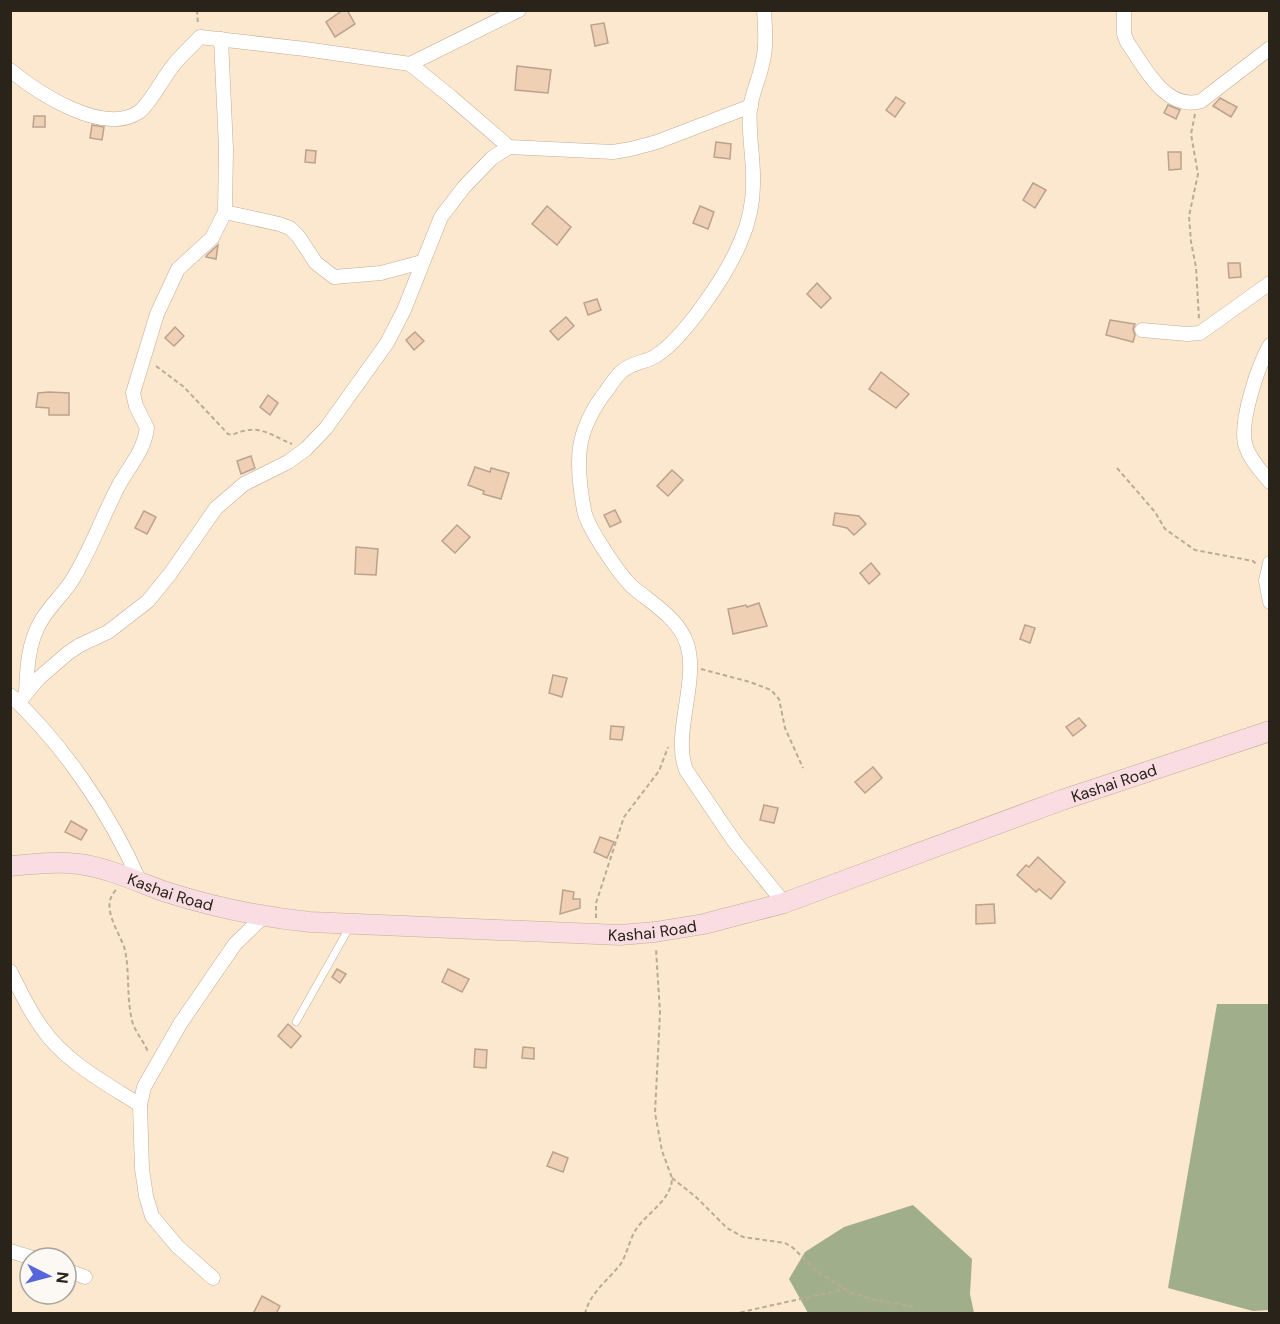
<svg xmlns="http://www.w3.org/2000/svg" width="1280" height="1324" viewBox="0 0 1280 1324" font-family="'DM Sans',sans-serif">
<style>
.forest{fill:#a1ae8b}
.building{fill:#f0d0b5;stroke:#baa28e;stroke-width:1.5}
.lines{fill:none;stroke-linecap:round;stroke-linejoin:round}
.lane-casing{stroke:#c0ad95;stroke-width:8}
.street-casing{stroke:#c0ad95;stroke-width:15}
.secondary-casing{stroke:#c0ad95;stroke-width:21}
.path{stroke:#baaa96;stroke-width:2;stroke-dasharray:4.5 3;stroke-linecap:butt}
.lane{stroke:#fff;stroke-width:7}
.street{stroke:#fff;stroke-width:14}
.secondary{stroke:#f9dde2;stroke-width:20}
.labels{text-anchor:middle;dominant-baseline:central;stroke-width:4.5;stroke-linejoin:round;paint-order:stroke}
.street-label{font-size:16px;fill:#2a2319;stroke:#fcf8f3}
</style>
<rect width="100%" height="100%" fill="#fce8cf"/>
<g class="forest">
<path d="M1217,1004H1269V1310L1253,1311L1168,1288Z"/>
<path d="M913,1205L972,1259L970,1294L974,1313H808L789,1279L805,1252L844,1227Z"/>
</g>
<g class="building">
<path d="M343,10H347L355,24L335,37L326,22Z"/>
<path d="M604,23L608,43L595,46L591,25Z"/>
<path d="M517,66L551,70L548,93L515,90Z"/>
<path d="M896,97L905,103L895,117L886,110Z"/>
<path d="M1220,98L1237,107L1231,117L1213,106Z"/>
<path d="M1168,105L1180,110L1176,119L1164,113Z"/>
<path d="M34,116H45V127H33Z"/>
<path d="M92,125L104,127L102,140L90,138Z"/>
<path d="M716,142L731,144L730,159L714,157Z"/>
<path d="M306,150L316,151L315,163L305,162Z"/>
<path d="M1168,152H1181V169L1169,170Z"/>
<path d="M1033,183L1046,190L1035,208L1023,200Z"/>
<path d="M547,206L571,227L557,245L532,224Z"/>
<path d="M700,206L714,212L708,229L693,223Z"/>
<path d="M218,245L216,259L206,257L207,255Z"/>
<path d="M1228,263H1240L1241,277L1229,278Z"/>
<path d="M817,283L831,298L821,308L807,294Z"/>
<path d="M597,299L601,310L588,315L584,303Z"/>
<path d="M566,317L574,326L558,340L550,331Z"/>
<path d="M1110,320L1135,324L1133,329L1135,335L1133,342L1106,335Z"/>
<path d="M175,327L184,336L174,346L165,338Z"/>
<path d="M415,332L424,341L414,350L406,340Z"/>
<path d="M881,372L909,394L896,408L869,389Z"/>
<path d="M49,392L69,393V415H49V408L36,407L38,393Z"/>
<path d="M268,395L278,403L270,415L260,407Z"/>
<path d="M251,456L255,468L241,474L237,461Z"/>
<path d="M475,467L490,472L491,468L509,473L501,499L483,494L484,491L468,485Z"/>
<path d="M672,470L683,480L668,496L657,486Z"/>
<path d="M615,510L621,522L610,527L604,515Z"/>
<path d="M144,511L156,517L147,534L135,528Z"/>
<path d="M835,513L859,516L866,524L854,535L847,528L833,525Z"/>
<path d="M457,525L470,537L455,553L442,541Z"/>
<path d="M356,547L378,549L376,575L355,574Z"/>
<path d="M871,563L880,574L869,584L860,573Z"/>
<path d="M759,603L767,626L733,634L728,609L746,605L747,607Z"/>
<path d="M1025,625L1035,628L1030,643L1020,639Z"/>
<path d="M553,675L567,678L562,697L549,693Z"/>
<path d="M1079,718L1086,726L1073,736L1066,727Z"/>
<path d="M611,726L624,727L622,740L610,739Z"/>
<path d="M873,767L882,778L865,793L855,782Z"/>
<path d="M764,805L778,808L774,823L760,820Z"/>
<path d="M71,821L87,830L81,840L65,832Z"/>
<path d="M600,837L614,842L607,858L594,852Z"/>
<path d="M1038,857L1065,882L1051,899L1039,889L1036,892L1017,875L1026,865L1029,867Z"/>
<path d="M563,890L574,892L573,899H580V908L560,914Z"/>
<path d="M994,904L995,923L976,924V905Z"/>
<path d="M337,969L346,974L340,983L332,977Z"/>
<path d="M448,969L469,979L462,992L442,982Z"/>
<path d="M288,1024L301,1036L291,1048L278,1036Z"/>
<path d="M523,1047L534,1048V1059L522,1058Z"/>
<path d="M475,1049L487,1050L486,1068L474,1067Z"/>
<path d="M553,1152L568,1158L563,1172L547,1166Z"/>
<path d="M262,1296L280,1306L276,1314H253Z"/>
</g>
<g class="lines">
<defs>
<path id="lane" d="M296,1022L349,928"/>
<g id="street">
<path d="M764,10C765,29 767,47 762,65C759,79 752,94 750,108C748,131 753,154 753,176C754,199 749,223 740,243C727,274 685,337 657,355C647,363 633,361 621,372C616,377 611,384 607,390C575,431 575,460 584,510C587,527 621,578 635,589C653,604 679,619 687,644C699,681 672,734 686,770L734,841L784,903"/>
<path d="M1124,10V34L1127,42C1144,66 1166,112 1201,101L1270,48"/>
<path d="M410,64L519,10"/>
<path d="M10,70C38,93 103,136 139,112C149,105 163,78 172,67C180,56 191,47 200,37L305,49L410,64L451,97L509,147L613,152L631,149L657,142L751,106"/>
<path d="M225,212L279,224L290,228L298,236L316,263L334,277L381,273L422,262"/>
<path d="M1142,330L1187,334L1200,333L1270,283"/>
<path d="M1270,345C1258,366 1238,424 1246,447C1251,461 1261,471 1270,482"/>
<path d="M1270,563L1266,581L1270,602"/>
<path d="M26,693C27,668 28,643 41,621C50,605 65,593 74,577C92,547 103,515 119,485C130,465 144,451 147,428L136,406L133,393L157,314L178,269L212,238L225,212L226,149L221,39"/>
<path d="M10,695C64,745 111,815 140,882"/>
<path d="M19,702L39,678L68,653L80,645L108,632L148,601L170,574L216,508L244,484L288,462L306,449L326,428L387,343L404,310L441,217L464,187L492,158L509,147"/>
<path d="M10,971C20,990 29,1011 42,1028C64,1061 107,1084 140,1105"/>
<path d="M10,1251L33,1258"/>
<path d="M66,1270L85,1277"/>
<path d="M213,1278L177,1246L152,1216L146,1196L142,1169L140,1105L144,1087L180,1024L235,944L263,917"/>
</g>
<g id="secondary">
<path id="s1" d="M10,866C33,864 56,861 79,864C109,868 138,882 166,892C213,907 261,917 310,922L620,935L655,932L704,924L784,903L1062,800L1270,731"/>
</g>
</defs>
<use href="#lane" class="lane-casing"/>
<use href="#street" class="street-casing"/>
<use href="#secondary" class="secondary-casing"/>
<g class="path">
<path d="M197,10L198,25"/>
<path d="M1195,114L1191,134L1198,174L1189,216L1191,242L1196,267L1199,319"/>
<path d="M156,366L184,387L228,434L232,435C259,423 268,434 292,444"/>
<path d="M1117,468L1155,512L1165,529L1195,550L1253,561L1256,564"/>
<path d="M701,669L750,682L771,690L779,699L785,728L803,768"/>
<path d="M116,890C99,907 120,932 125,950C130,974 126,1000 133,1024C137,1034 144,1042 148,1052"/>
<path d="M596,918V903L624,817L659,771L668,747"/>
<path d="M672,1178L696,1197L727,1228L743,1237L785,1243L792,1247L818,1272L852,1293L871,1299L914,1307"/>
<path d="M585,1314C589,1294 608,1280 620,1265C627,1255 629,1241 635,1231C646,1213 672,1200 672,1178L662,1151L655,1113L660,1013L656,949"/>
<path d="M733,1314L845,1289"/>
</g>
<use href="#lane" class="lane"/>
<use href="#street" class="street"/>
<use href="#secondary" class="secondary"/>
</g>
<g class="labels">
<g class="street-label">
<text stroke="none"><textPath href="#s1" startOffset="1137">Kashai Road</textPath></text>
<text stroke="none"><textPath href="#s1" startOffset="165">Kashai Road</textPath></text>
<text stroke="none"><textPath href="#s1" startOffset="651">Kashai Road</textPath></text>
</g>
</g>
<rect width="1280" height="1324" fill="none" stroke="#2a2319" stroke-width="24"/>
<g transform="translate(48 1276) rotate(96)"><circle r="28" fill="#fcf8f3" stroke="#a8a39c" stroke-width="1.5"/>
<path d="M0-4.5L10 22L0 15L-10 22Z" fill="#5665dc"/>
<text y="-9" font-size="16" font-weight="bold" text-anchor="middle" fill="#2a2319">N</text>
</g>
</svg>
